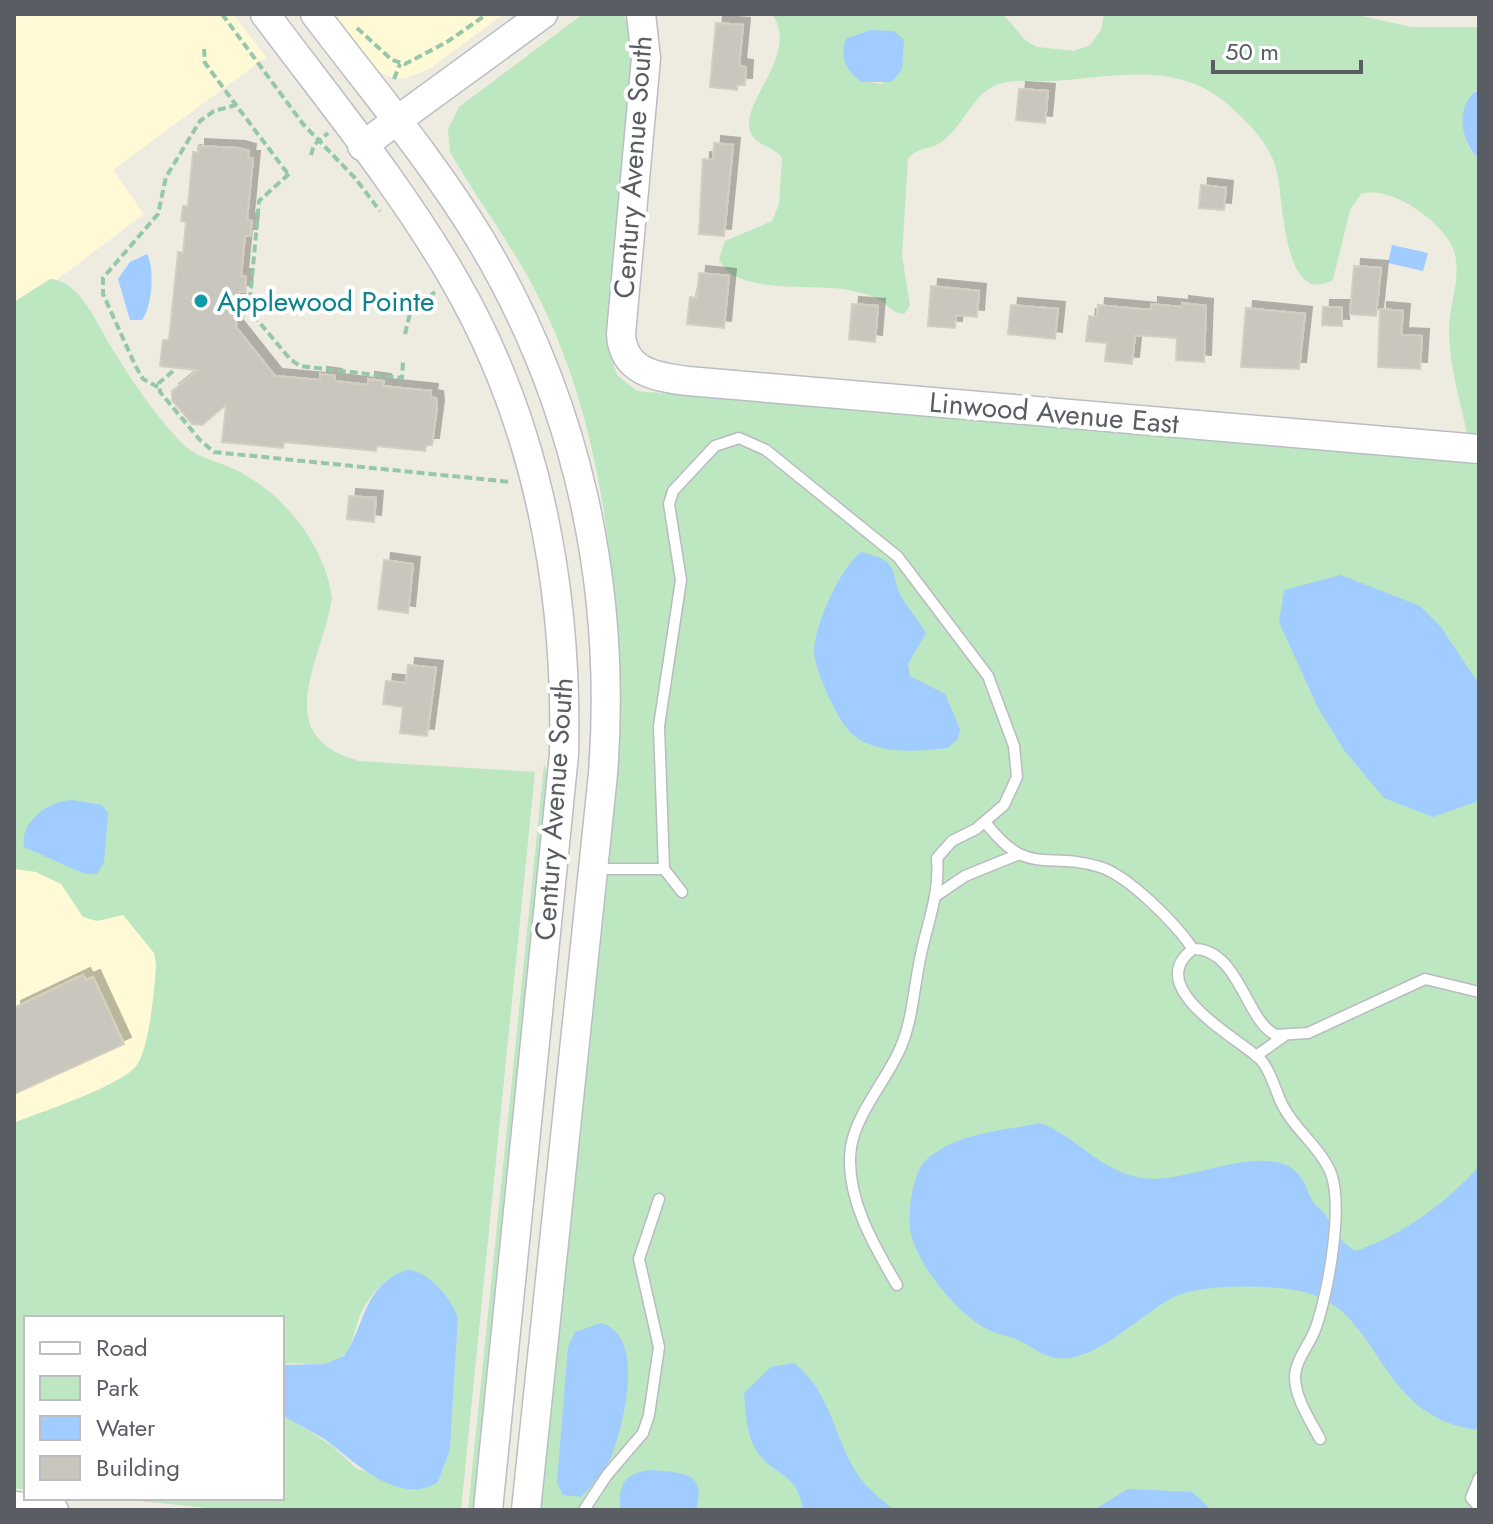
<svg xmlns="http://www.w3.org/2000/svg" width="1493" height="1524" viewBox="0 0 1493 1524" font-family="Jost,sans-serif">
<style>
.commercial{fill:#fff9d5}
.green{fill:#bce7c0;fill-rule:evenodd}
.water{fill:#a0ccff}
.building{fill:#c9c6be;stroke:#d3cebf;stroke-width:2;filter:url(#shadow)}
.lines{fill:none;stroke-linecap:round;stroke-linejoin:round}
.lane-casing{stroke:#b9bbc1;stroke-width:13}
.secondary-casing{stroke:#babdc4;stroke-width:31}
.path{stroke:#94c8a8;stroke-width:4;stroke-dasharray:8 4;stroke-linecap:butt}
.lane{stroke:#fff;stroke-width:10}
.secondary{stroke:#fff;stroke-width:28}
.culture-dot{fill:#0f9aa8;stroke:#fff;stroke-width:3}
.labels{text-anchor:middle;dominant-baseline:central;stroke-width:8;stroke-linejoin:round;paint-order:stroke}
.street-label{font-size:28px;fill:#5a5d63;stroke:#fff}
.culture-label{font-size:28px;fill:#0d838f;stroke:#fff;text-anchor:start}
</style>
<defs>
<filter id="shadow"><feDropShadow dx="7" dy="-7" stdDeviation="0" flood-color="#0004"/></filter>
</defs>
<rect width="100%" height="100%" fill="#eeece1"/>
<g class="commercial">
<path d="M14,14H233L266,57L113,170L144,214L14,312Z"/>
<path d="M331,14H504L429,69L403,79L386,76L369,65Z"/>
<path d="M14,745L192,764L134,1318H26V1490L14,1488Z"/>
</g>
<g class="green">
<path d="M583,14H623L629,25L633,57L607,342L617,375L637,391L1479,464V1510H539L619,709C618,575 601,425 542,304C516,250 480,204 450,152L448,129L459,107Z"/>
<path d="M772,14H1003L1025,40L1037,47L1074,51L1090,45L1101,30L1104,14H1352L1412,27H1479V89L1474,91C1464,116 1456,138 1479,159V434L1467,433C1460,400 1449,365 1449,330C1449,304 1462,277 1454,251C1445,223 1391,184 1361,194L1350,210L1333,280C1281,309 1284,193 1276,168C1268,141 1246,120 1225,102C1175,61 1113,77 1055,81C1036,82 1011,78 994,86C970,98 962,129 940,143C928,150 917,147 908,159L902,255L910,306L904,314C890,313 889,304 878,299C869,294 857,292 848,290C815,283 734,296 719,259L725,241L772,221L779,204L782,158C774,146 755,146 750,131C740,101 801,54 772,14ZM871,30L883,84L861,81C848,68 838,57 847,38Z"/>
<path d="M50,279C61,280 69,285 77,293C92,309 101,331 113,350C132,381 153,412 178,439C195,459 214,459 236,470C283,493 325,545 332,598C323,660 267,736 359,761L535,772L461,1510H228L109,1498H282V1414L331,1445L357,1469L424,1488L438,1482L450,1450L458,1319C434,1264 393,1254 362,1311C355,1325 354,1346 342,1357C326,1372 301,1359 282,1365V1318H26V1490L14,1488V1123C40,1112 121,1086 136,1066C149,1051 155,986 156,964L154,953L123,915L97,921L83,917L61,884L36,872L14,869V302Z"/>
<path d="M544,765L549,774L475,1508L468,1510Z"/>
</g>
<g class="water">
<path d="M871,30L894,31L904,40L902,69L892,82H861C846,71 838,54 847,38Z"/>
<path d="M1479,89V159C1460,142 1454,104 1479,89Z"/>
<path d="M1392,245L1428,253L1423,271L1388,263Z"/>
<path d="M147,254C155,269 152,307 142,320H130L118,279L130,262Z"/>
<path d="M861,552C906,563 886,572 904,601C911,612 920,622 926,633L908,664L910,676L945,694L960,729L958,739L948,748C918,751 878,756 852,734C838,722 814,669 814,651C815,624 840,568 861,552Z"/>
<path d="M1341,575L1420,606L1440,626L1479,684V794L1476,802L1433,817L1384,798L1344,750L1318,708L1279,622L1284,590Z"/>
<path d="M72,800L102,805L108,813L104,862L97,874H85L24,847C20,821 48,801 72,800Z"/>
<path d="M1040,1123C1079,1137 1104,1178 1154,1179C1192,1179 1261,1146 1293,1169C1304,1177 1306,1189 1312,1200C1315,1206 1320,1208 1324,1213C1337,1230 1335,1238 1355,1251C1400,1237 1448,1202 1479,1166V1430C1378,1418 1383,1317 1311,1294C1281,1284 1202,1283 1174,1297C1141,1313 1091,1368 1052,1357C1039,1354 1031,1346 1020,1341C1011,1336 1000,1335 991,1331C961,1317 927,1276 915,1246C908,1232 909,1214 911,1199C913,1186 917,1169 926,1160C956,1133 1002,1131 1040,1123Z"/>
<path d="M407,1270C427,1269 454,1301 458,1319L450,1450L438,1482C401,1506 357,1465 331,1444C316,1432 297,1426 282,1414V1365L325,1364L344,1356C366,1325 363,1284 407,1270Z"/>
<path d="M601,1323C645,1334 625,1420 613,1452C607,1469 593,1484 581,1497L563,1495L557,1482L568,1347L575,1332Z"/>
<path d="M794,1363C831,1391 834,1439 858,1475C866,1488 882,1499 893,1510H803C797,1472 777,1478 758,1453C746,1436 746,1413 744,1393L771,1367Z"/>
<path d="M652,1470C682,1473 708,1472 696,1510H621C617,1484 626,1472 652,1470Z"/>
<path d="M1128,1489L1192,1492L1212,1510H1094Z"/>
</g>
<g class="building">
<path d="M716,23L743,25L739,66L746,67L745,85H737V90L710,87Z"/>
<path d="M1019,89L1048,91L1045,123L1016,120Z"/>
<path d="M714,143L733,145L724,236L699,234L703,159L713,160Z"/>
<path d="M198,146L238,148L249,151L248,158H253L247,220L252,221L250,236H245L241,276H246L245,292H239L236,327L275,376L320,380V374L335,376V381L368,385V379L384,381L383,386L431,391L430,397L436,398L437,407L432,445H426L425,451L377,446L376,451L284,442L283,448L222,442L226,405L202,425L192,424L172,400V391L198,370L160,366L163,340H169L178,252L183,253L186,222L181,221L183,206H188L193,152L198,153Z"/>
<path d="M1201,185L1226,188L1224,210L1199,208Z"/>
<path d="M1354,266L1381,268L1376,316L1350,314Z"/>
<path d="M699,273L729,276L724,328L687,324L690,297L697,298Z"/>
<path d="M931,286L979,291L977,317L956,315L955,328L928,326Z"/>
<path d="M1182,303L1206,306L1204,362L1176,360L1177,338L1135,335L1132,364L1105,361L1107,343L1086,341L1089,316L1097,317L1098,305L1151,310V304L1182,307Z"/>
<path d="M852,304L878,306L875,342L849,339Z"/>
<path d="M1011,305L1058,309L1055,339L1008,334Z"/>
<path d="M1323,307H1342V326L1322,325Z"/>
<path d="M1246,308L1305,314L1299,369L1241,367Z"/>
<path d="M1380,309L1403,311L1401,335L1422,336L1420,369L1378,367Z"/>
<path d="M349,496L376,498L374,522L347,519Z"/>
<path d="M384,560L413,564L408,613L378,609Z"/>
<path d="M408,665L436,668L427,736L400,733L403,707L383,704L386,681L406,683Z"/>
<path d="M83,975L86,980L93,977L124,1044L14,1094V1008Z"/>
</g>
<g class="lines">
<defs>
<g id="lane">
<path d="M985,822C1029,879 1044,850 1100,867C1129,876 1176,924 1193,949C1239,948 1246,1022 1276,1035L1308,1033L1425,979L1479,992"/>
<path d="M595,869H664L682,892"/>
<path d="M664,869L659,726L681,580L669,504L673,491L715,446L739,438L766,450L898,557L988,676L1014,746L1017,777L1004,805L976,829L952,841L937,858C940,893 928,921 921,954C914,985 913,1020 900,1049C886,1081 857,1112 851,1147C844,1195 874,1246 897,1285"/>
<path d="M937,895L965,876L1017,855"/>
<path d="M1193,949C1141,988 1240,1039 1261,1060C1271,1071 1275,1090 1282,1104C1293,1128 1316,1143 1328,1167C1346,1198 1328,1293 1316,1327C1311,1343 1295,1360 1295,1377C1295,1398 1310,1420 1320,1439"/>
<path d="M1256,1056L1284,1036"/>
<path d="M1479,1478L1471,1498L1479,1507"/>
<path d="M584,1510L607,1475L643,1433L649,1415L659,1347L639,1259L659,1199"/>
</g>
<g id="secondary">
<path d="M265,14C330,101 401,187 455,281C538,425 568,590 564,754L488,1510"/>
<path d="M315,14C371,88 432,160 480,239C578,402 617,586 603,774L526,1510"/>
<path d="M641,14L646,58L621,334C623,372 656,377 688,381L1479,449"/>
<path d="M362,146L543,14"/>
<path d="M14,1506L54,1510"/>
</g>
</defs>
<use href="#lane" class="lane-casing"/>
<use href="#secondary" class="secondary-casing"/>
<g class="path">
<path d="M222,14L303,124L355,178L380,211"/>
<path d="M357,28L392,60L405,64L447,42L487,14"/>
<path d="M204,49L205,63L236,105"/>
<path d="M394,79L400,64"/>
<path d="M311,155L314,145L328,133"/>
<path d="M289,174L259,201L249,310L290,359L300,366L402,378L403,361"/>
<path d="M405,334L410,313L435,292"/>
<path d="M173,371L159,383L160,392L200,440L214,452L511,482"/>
<path d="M158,387L143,379L135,365L103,294V278L158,214L166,177L200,121L214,111L236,105L288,174"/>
</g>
<use href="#lane" class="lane"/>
<use href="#secondary" class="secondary"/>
</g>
<circle class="culture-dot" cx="201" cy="301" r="8"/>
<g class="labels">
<g class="street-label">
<text transform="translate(633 167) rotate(-86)">Century Avenue South</text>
<text transform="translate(1054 413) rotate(5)">Linwood Avenue East</text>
<text transform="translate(554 809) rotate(-86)">Century Avenue South</text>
</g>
<g class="culture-label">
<text x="217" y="301">Applewood Pointe</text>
</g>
</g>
<rect width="1493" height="1524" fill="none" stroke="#5a5d63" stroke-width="32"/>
<rect x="24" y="1316" width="260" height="184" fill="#ffffff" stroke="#bdbec1" stroke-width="2"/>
<rect x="40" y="1342" width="40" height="12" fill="#ffffff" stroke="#bdbec1" stroke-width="2"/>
<text x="96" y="1356" font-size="24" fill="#5a5d63">Road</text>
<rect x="40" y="1376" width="40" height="24" fill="#bce7c0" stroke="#bdbec1" stroke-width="2"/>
<text x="96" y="1396" font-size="24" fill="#5a5d63">Park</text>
<rect x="40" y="1416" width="40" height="24" fill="#a0ccff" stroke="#bdbec1" stroke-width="2"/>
<text x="96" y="1436" font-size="24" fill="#5a5d63">Water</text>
<rect x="40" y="1456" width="40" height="24" fill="#c9c6be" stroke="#bdbec1" stroke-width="2"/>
<text x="96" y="1476" font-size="24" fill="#5a5d63">Building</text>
<path d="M1213 60v12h148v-12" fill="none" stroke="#5a5d63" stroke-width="4"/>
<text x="1225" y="60" font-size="24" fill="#5a5d63" stroke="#ffffff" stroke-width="6" paint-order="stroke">50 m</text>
</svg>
